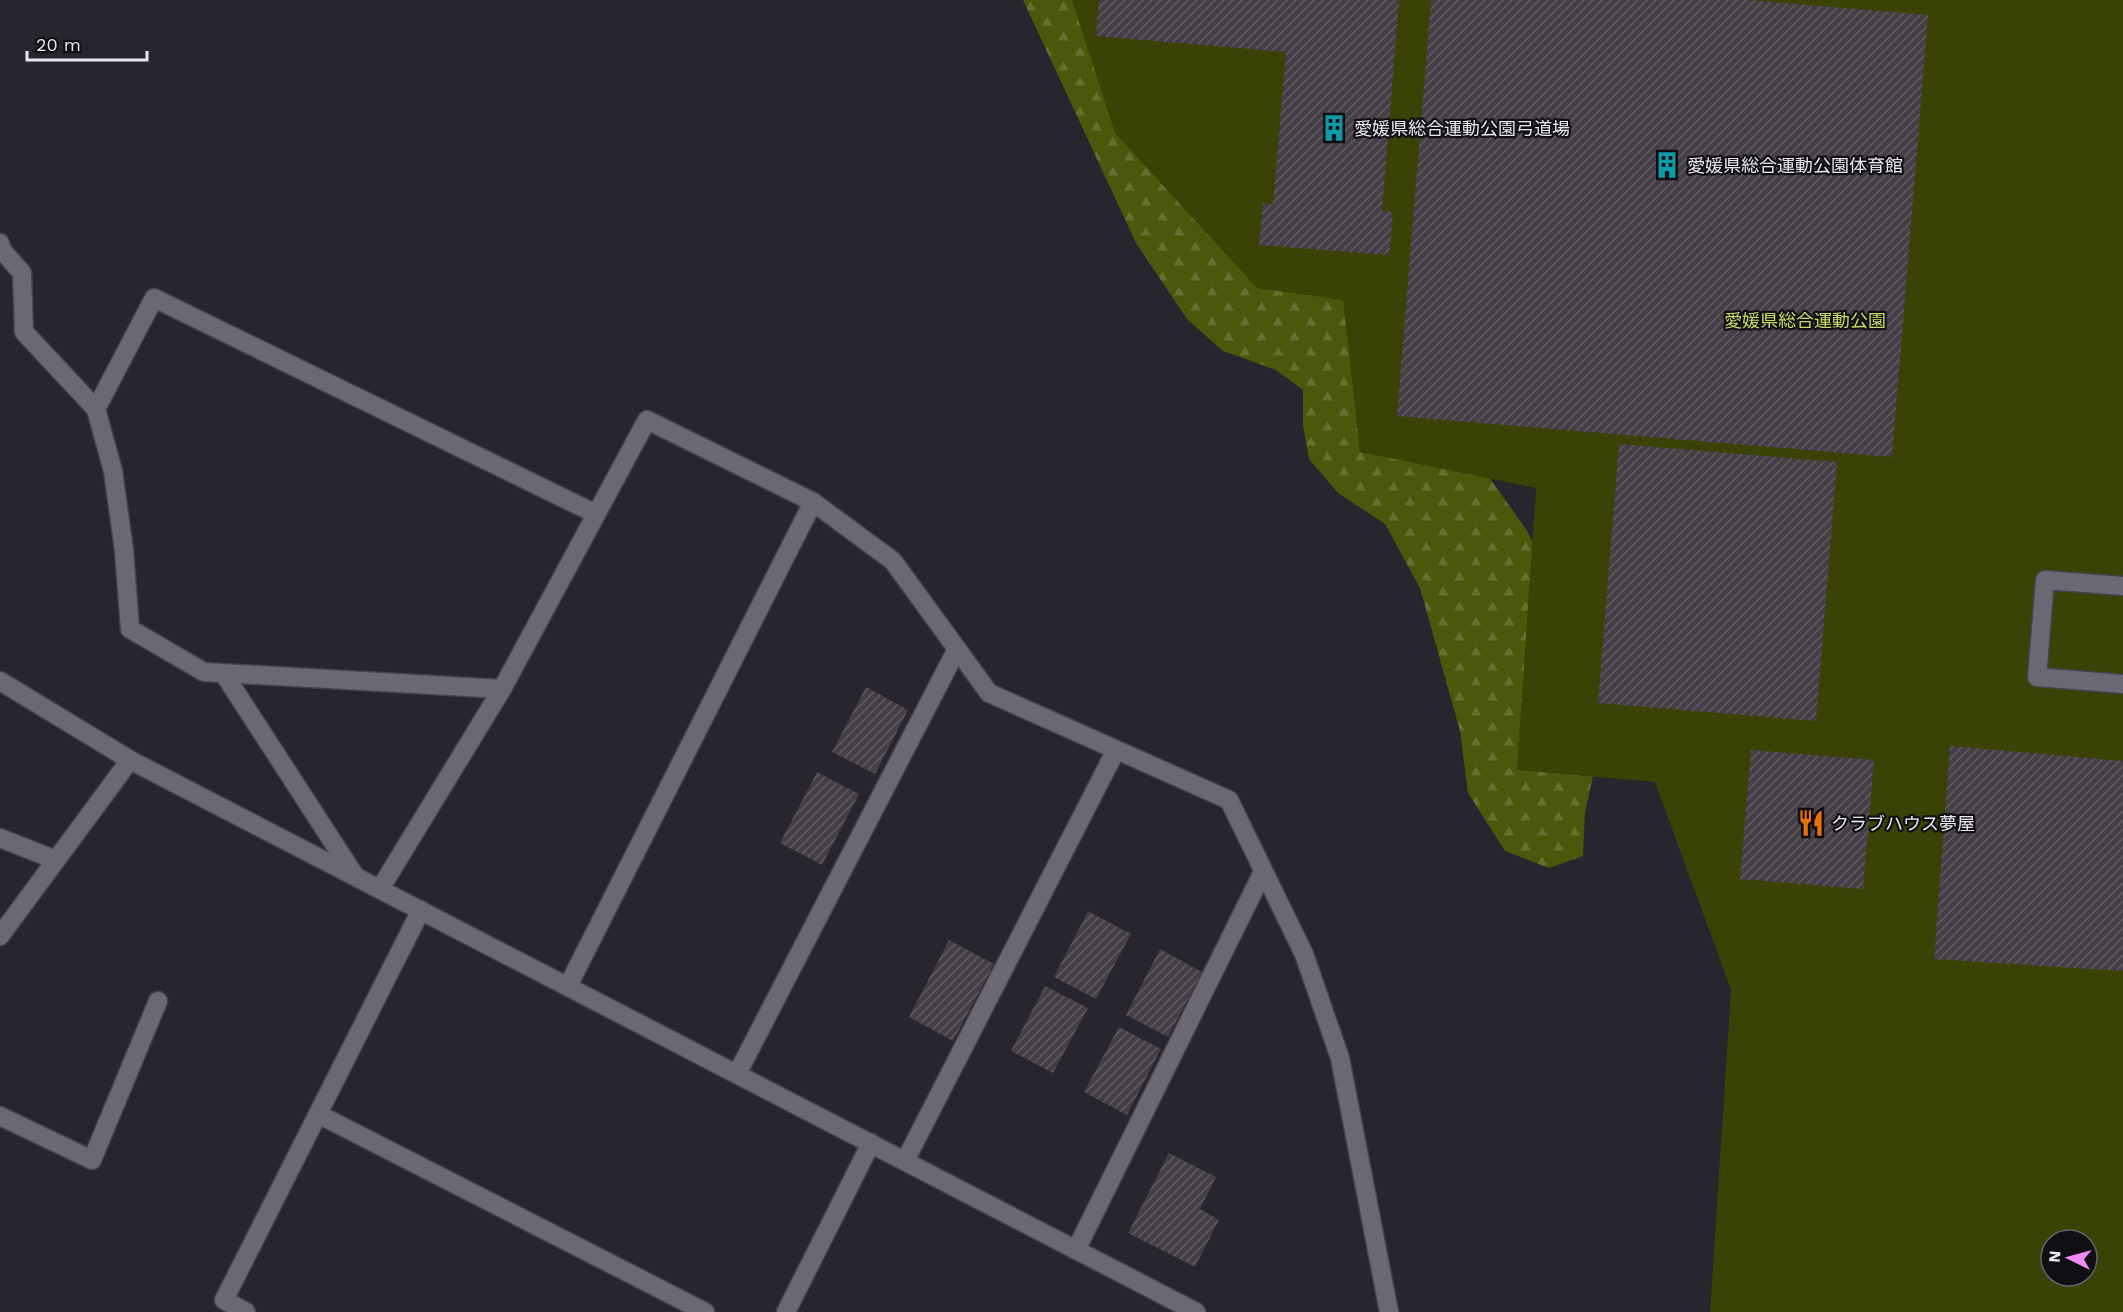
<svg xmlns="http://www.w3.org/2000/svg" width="2123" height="1312" viewBox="0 0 2123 1312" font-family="'Work Sans','Noto Sans JP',sans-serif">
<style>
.forest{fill:url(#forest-firs)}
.park{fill:#3a4205;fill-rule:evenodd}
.building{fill:url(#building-hatch)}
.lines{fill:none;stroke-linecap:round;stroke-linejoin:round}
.service-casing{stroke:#44424a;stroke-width:21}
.minor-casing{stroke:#44424a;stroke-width:21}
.service{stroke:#6b6873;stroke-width:18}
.minor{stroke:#6b6873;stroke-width:18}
.labels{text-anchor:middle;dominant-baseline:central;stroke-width:4.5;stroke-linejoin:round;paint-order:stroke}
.poi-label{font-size:18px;fill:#e8e7ed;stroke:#100f13;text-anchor:start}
.park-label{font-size:18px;fill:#c9dd64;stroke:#100f13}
</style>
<defs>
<pattern id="forest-firs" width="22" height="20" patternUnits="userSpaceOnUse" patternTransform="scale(1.5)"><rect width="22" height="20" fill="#4d570c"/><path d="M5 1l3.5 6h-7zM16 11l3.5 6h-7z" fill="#676f30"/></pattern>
<pattern id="building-hatch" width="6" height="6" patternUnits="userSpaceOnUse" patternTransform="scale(1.5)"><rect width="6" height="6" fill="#453e46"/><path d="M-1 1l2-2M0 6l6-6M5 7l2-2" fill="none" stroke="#605a61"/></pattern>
</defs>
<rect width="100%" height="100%" fill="#27252e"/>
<path class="forest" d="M1023,0H1099L1368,254L1448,420L1526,529L1580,630L1567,752L1593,776L1585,812L1583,856L1549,868L1505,851L1468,793L1460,731L1420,588L1385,524L1338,493L1309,459L1303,426V390L1276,370L1223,351L1187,319L1136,243Z"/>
<path class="park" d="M1072,0H2123V1312H1710L1731,990L1655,782L1517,770L1536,488L1360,452L1343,300L1257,288L1115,133ZM2051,1240H2087V1276H2051Z"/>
<g class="building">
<path d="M1099,0H1399L1382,211L1393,212L1389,255L1259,245L1263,203L1273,204L1286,52L1096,36Z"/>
<path d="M1431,0H1747L1928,15L1892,457L1397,416Z"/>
<path d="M1619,444L1837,462L1816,721L1598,703Z"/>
<path d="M866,687L908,710L875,774L832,752Z"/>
<path d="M1950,746L2123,761V971L1934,959Z"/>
<path d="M1751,750L1874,760L1863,889L1740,879Z"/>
<path d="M817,772L859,794L822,865L780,843Z"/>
<path d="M1088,911L1131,934L1096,999L1054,977Z"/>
<path d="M949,940L994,964L953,1041L909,1017Z"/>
<path d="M1160,949L1202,972L1168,1037L1126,1015Z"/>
<path d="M1045,986L1088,1008L1053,1073L1011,1051Z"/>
<path d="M1119,1027L1161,1049L1127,1115L1084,1092Z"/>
<path d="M1169,1153L1216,1177L1200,1209L1219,1220L1195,1267L1128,1233Z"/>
</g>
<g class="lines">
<defs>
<path id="service" d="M2123,586L2045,580L2037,677L2123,684"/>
<g id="minor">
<path d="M0,243L1,249L22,273L24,332L96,409L113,471L124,550L130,629L204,672L502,689"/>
<path d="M96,409L154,298L596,514"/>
<path d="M224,674L355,876"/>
<path d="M0,681L130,760L1196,1312"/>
<path d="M0,838L56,860"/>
<path d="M380,889L502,689L647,420L813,502L893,561L989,693L1229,800L1304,954L1340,1058L1389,1312"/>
<path d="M0,936L130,760"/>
<path d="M568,986L813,502"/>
<path d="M737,1074L957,649"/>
<path d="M318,1114L705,1312"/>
<path d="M0,1116L92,1160L158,1001"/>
<path d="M905,1161L1116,750"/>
<path d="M1076,1250L1263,872"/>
<path d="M246,1312L224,1300L421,910"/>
<path d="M786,1312L871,1143"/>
</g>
</defs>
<use href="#service" class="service-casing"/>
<use href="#minor" class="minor-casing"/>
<use href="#service" class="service"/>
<use href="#minor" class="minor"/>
</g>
<defs>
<symbol id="building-bare" viewBox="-9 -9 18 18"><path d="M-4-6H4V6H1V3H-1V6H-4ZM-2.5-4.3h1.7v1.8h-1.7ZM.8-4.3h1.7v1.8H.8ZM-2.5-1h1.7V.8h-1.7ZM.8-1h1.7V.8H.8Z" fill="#0f9aa8" stroke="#100f13" stroke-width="2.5" paint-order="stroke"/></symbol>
<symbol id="restaurant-bare" viewBox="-9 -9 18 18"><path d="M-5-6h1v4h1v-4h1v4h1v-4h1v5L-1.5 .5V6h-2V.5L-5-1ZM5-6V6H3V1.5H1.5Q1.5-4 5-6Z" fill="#e8710a" stroke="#100f13" stroke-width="2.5" paint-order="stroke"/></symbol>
</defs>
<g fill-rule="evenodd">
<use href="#building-bare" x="1315" y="109" width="38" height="38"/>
<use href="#building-bare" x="1648" y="146" width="38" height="38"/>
<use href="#restaurant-bare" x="1792" y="804" width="38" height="38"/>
</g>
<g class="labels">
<g class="poi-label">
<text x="1354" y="128">愛媛県総合運動公園弓道場</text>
<text x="1687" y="165">愛媛県総合運動公園体育館</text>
<text x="1831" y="823">クラブハウス夢屋</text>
</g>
<g class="park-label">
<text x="1805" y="320">愛媛県総合運動公園</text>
</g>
</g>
<g transform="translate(2069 1258) rotate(275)"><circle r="28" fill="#100f13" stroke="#66656a" stroke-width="1.5"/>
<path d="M0-4.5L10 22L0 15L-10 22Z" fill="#f08bf6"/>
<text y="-9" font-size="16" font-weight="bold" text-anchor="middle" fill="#e8e7ed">N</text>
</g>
<path d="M27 51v9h120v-9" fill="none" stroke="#e8e7ed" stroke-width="3"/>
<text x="36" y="51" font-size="18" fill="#e8e7ed" stroke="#100f13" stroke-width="4.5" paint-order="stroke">20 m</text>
</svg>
